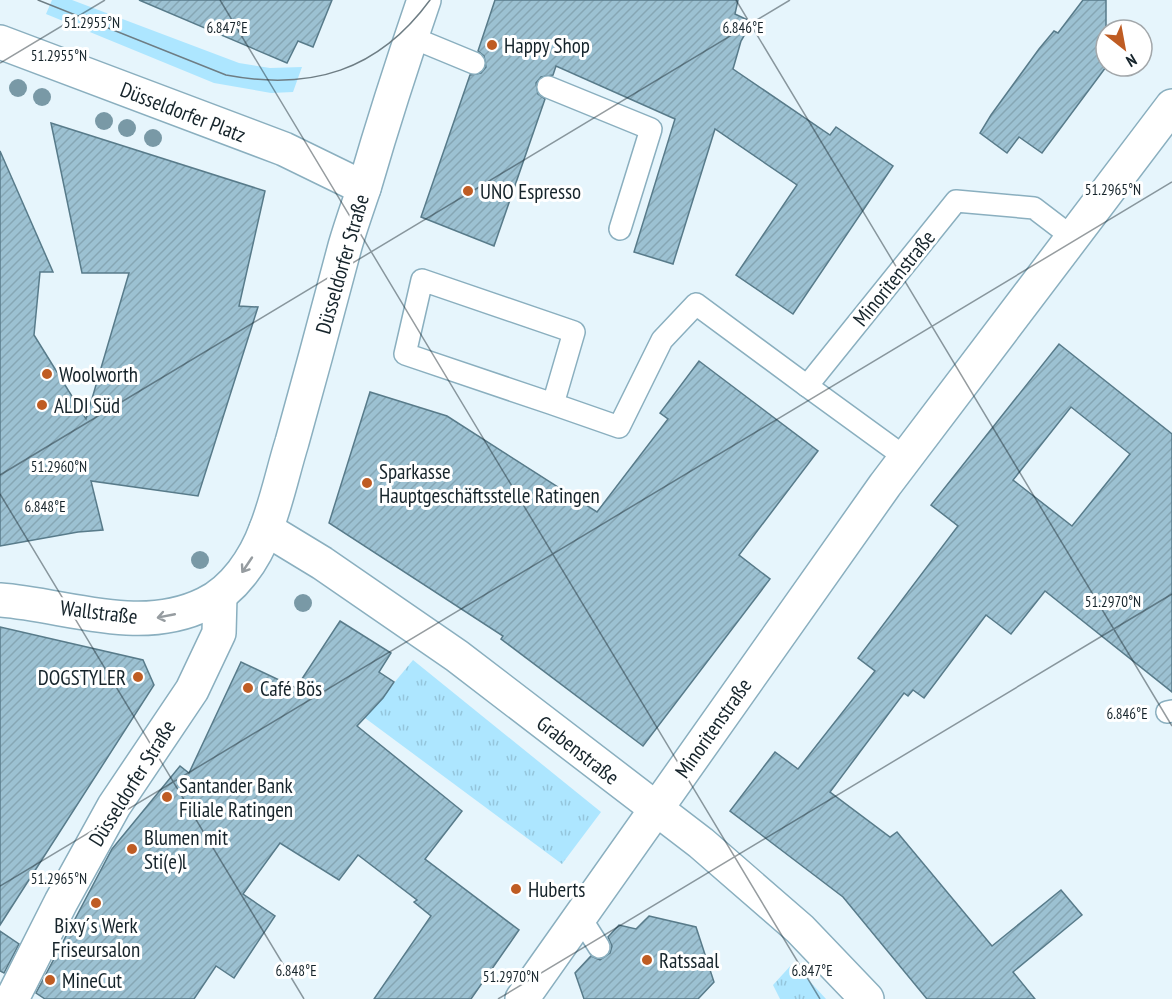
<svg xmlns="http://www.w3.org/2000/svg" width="1172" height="999" viewBox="0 0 1172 999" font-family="'PT Sans Narrow',sans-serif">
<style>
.green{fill:#ade6ff}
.park{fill:url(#park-tufts)}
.building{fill:url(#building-hatch);stroke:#587b8a;stroke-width:1.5;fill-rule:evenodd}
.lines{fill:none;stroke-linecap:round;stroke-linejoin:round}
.lane-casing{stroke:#8aafbf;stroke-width:24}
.street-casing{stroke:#8aafbf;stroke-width:36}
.lane{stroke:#fff;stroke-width:21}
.street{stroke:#fff;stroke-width:33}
.tram{stroke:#6e7d84;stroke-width:1.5}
.tree{fill:#7999a6}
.oneway{stroke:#969ca0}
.ticks{fill:none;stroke:#16242b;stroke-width:1.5;stroke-opacity:0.45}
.poi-dot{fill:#bf5c23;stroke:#fff;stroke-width:2}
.labels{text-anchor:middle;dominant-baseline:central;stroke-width:6;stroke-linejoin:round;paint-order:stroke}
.poi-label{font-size:21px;fill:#16242b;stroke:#fff;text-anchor:start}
.street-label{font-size:21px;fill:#16242b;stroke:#fff}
.ticks-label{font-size:15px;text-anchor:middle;fill:#16242b;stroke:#fff;stroke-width:6;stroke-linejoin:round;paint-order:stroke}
</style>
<defs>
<pattern id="park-tufts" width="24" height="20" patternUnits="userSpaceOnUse" patternTransform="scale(1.5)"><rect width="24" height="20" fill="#ade6ff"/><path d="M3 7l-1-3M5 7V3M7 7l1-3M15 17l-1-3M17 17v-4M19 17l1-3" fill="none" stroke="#94c5db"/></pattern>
<pattern id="building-hatch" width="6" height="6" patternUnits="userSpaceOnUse" patternTransform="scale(1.5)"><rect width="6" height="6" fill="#9cc1d2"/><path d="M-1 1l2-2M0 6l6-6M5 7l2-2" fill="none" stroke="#86a6b4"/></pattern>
</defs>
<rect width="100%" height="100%" fill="#e6f5fc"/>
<path class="green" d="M52,0H72L239,63L270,68L302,67L293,92L271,93L214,83L46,14Z"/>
<g class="park">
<path d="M413,660L601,812L562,864L365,718Z"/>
<path d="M793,963L826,999H780L773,985Z"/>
</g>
<g class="building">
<path d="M139,0H332L313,47L298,41L287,63Z"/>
<path d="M495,0H738L735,14L752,22L741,41L733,69L830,135L836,127L893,166L793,314L736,275L797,185L715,129L673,264L634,252L675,119L556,66L553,75L541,77L536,83L538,94L545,99L494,246L421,217L470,75L481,73L486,67L484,56L478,51Z"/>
<path d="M1083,0H1106V67L1042,153L1019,137L1007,153L980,133L991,115L1039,49L1054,31L1058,33Z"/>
<path d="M51,123L265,191L239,306L258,307L198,496L91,481L103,530L78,532L0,546V151L53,272H40L34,335L86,419L129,273H82Z"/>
<path d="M1059,344L1172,434V692L1045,591L1011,634L986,615L924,698L913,690L908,696L904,693L830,792L890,837L897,832L992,946L1061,890L1082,915L1013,972L1035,999H927L843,897L730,811L775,752L798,769L875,671L858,658L958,526L931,505ZM1071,407L1130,454L1072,526L1013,480Z"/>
<path d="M699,361L818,451L739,555L770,579L643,746L501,639L503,636L329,523L370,392L447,416L597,512L668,419L660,413Z"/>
<path d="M340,621L391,653L379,672L394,682L383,698L357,726L462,811L425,859L519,930L471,999H374L431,916L414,902L417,900L358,855L339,880L280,843L243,894L275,916L234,978L216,966L194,999H45L36,993L112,849L180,766L189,773L241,662L296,688Z"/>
<path d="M0,627L143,660L154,685L0,925Z"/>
<path d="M649,916L696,927L714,982L698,999H584L575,973L591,956L600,960L610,953L612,946L608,937L619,925L636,929Z"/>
<path d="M0,931L19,944L4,973L0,971Z"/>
</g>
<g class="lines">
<defs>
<g id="lane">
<path d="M411,37L474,63"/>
<path d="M548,87L651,129L620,229"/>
<path d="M553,404L405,354L422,280L574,332L553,404L619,427L662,340L696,304L807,386"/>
<path d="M906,458L807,386L956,201L1034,208L1072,237"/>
<path d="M1167,712L1172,711"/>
<path d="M580,917L599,947"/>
</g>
<g id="street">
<path d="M0,42L284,149L364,188"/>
<path d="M266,529L322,563L457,656L701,843L800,929L867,999"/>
<path d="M0,600C67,605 140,636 205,604C234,590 255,559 266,529C277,501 283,471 292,442C310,377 328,311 345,246C351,225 358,206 365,185C383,123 403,61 424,0"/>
<path d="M12,999L61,902L114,806L192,690L219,633L220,596"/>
<path d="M522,999L885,485L1172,106"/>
</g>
</defs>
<use href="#lane" class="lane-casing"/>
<use href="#street" class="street-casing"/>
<use href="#lane" class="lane"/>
<use href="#street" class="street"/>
<path class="tram" d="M38,0L226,75C311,91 378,71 430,0"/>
</g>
<g class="tree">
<circle cx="18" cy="88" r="9"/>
<circle cx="42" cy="97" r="9"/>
<circle cx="104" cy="121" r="9"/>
<circle cx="127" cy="128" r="9"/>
<circle cx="153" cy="138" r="9"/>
<circle cx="200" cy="560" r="9"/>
<circle cx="303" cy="603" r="9"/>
</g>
<defs><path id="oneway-shaft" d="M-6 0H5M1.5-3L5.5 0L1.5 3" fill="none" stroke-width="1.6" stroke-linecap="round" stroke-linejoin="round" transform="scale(1.5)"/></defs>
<g class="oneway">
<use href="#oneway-shaft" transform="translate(247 565) rotate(124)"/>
<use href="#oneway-shaft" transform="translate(166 616) rotate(169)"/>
</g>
<path class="ticks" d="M220,0L820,999M736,0L1172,726M0,63L105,0M0,475L790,0M0,494L304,999M0,886L1172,182M498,999L1172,594"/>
<g class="poi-dot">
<circle cx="492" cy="45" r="6"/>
<circle cx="468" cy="191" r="6"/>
<circle cx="47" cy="374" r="6"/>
<circle cx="42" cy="405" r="6"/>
<circle cx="367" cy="483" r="6"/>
<circle cx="138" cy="677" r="6"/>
<circle cx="248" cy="688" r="6"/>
<circle cx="167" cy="797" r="6"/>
<circle cx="132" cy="849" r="6"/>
<circle cx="516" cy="889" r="6"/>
<circle cx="96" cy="903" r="6"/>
<circle cx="647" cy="960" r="6"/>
<circle cx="50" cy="980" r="6"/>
</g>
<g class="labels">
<g class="poi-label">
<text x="504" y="45">Happy Shop</text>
<text x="480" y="191">UNO Espresso</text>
<text x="59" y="374">Woolworth</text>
<text x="54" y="405">ALDI Süd</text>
<text x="379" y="471">Sparkasse<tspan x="379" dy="24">Hauptgeschäftsstelle Ratingen</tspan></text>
<text x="126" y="677" text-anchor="end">DOGSTYLER</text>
<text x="260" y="688">Café Bös</text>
<text x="179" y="785">Santander Bank<tspan x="179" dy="24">Filiale Ratingen</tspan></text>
<text x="144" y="837">Blumen mit<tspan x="144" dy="24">Sti(e)l</tspan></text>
<text x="528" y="889">Huberts</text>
<text x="96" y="925" text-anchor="middle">Bixy´s Werk<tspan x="96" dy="24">Friseursalon</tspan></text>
<text x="659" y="960">Ratssaal</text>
<text x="62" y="980">MineCut</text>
</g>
<g class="street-label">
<text transform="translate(183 112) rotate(21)">Düsseldorfer Platz</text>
<text transform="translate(342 264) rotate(-74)">Düsseldorfer Straße</text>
<text transform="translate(894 278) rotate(-51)">Minoritenstraße</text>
<text transform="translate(99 612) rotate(7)">Wallstraße</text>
<text transform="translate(713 728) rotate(-55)">Minoritenstraße</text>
<text transform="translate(578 750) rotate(38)">Grabenstraße</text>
<text transform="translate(132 783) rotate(-58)">Düsseldorfer Straße</text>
</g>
</g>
<g class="ticks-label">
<text x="92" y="28">51.2955°N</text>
<text x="227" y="33">6.847°E</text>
<text x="743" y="33">6.846°E</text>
<text x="59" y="61">51.2955°N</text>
<text x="1113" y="195">51.2965°N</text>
<text x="59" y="472">51.2960°N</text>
<text x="45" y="512">6.848°E</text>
<text x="1113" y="607">51.2970°N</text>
<text x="1127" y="719">6.846°E</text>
<text x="59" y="884">51.2965°N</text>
<text x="296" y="976">6.848°E</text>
<text x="812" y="976">6.847°E</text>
<text x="511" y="982">51.2970°N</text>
</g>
<g transform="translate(1124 48) rotate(149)"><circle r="28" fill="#ffffff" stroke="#a2a7aa" stroke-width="1.5"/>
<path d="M0-4.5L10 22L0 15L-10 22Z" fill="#bf5c23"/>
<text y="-9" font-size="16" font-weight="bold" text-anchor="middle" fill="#16242b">N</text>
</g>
</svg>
